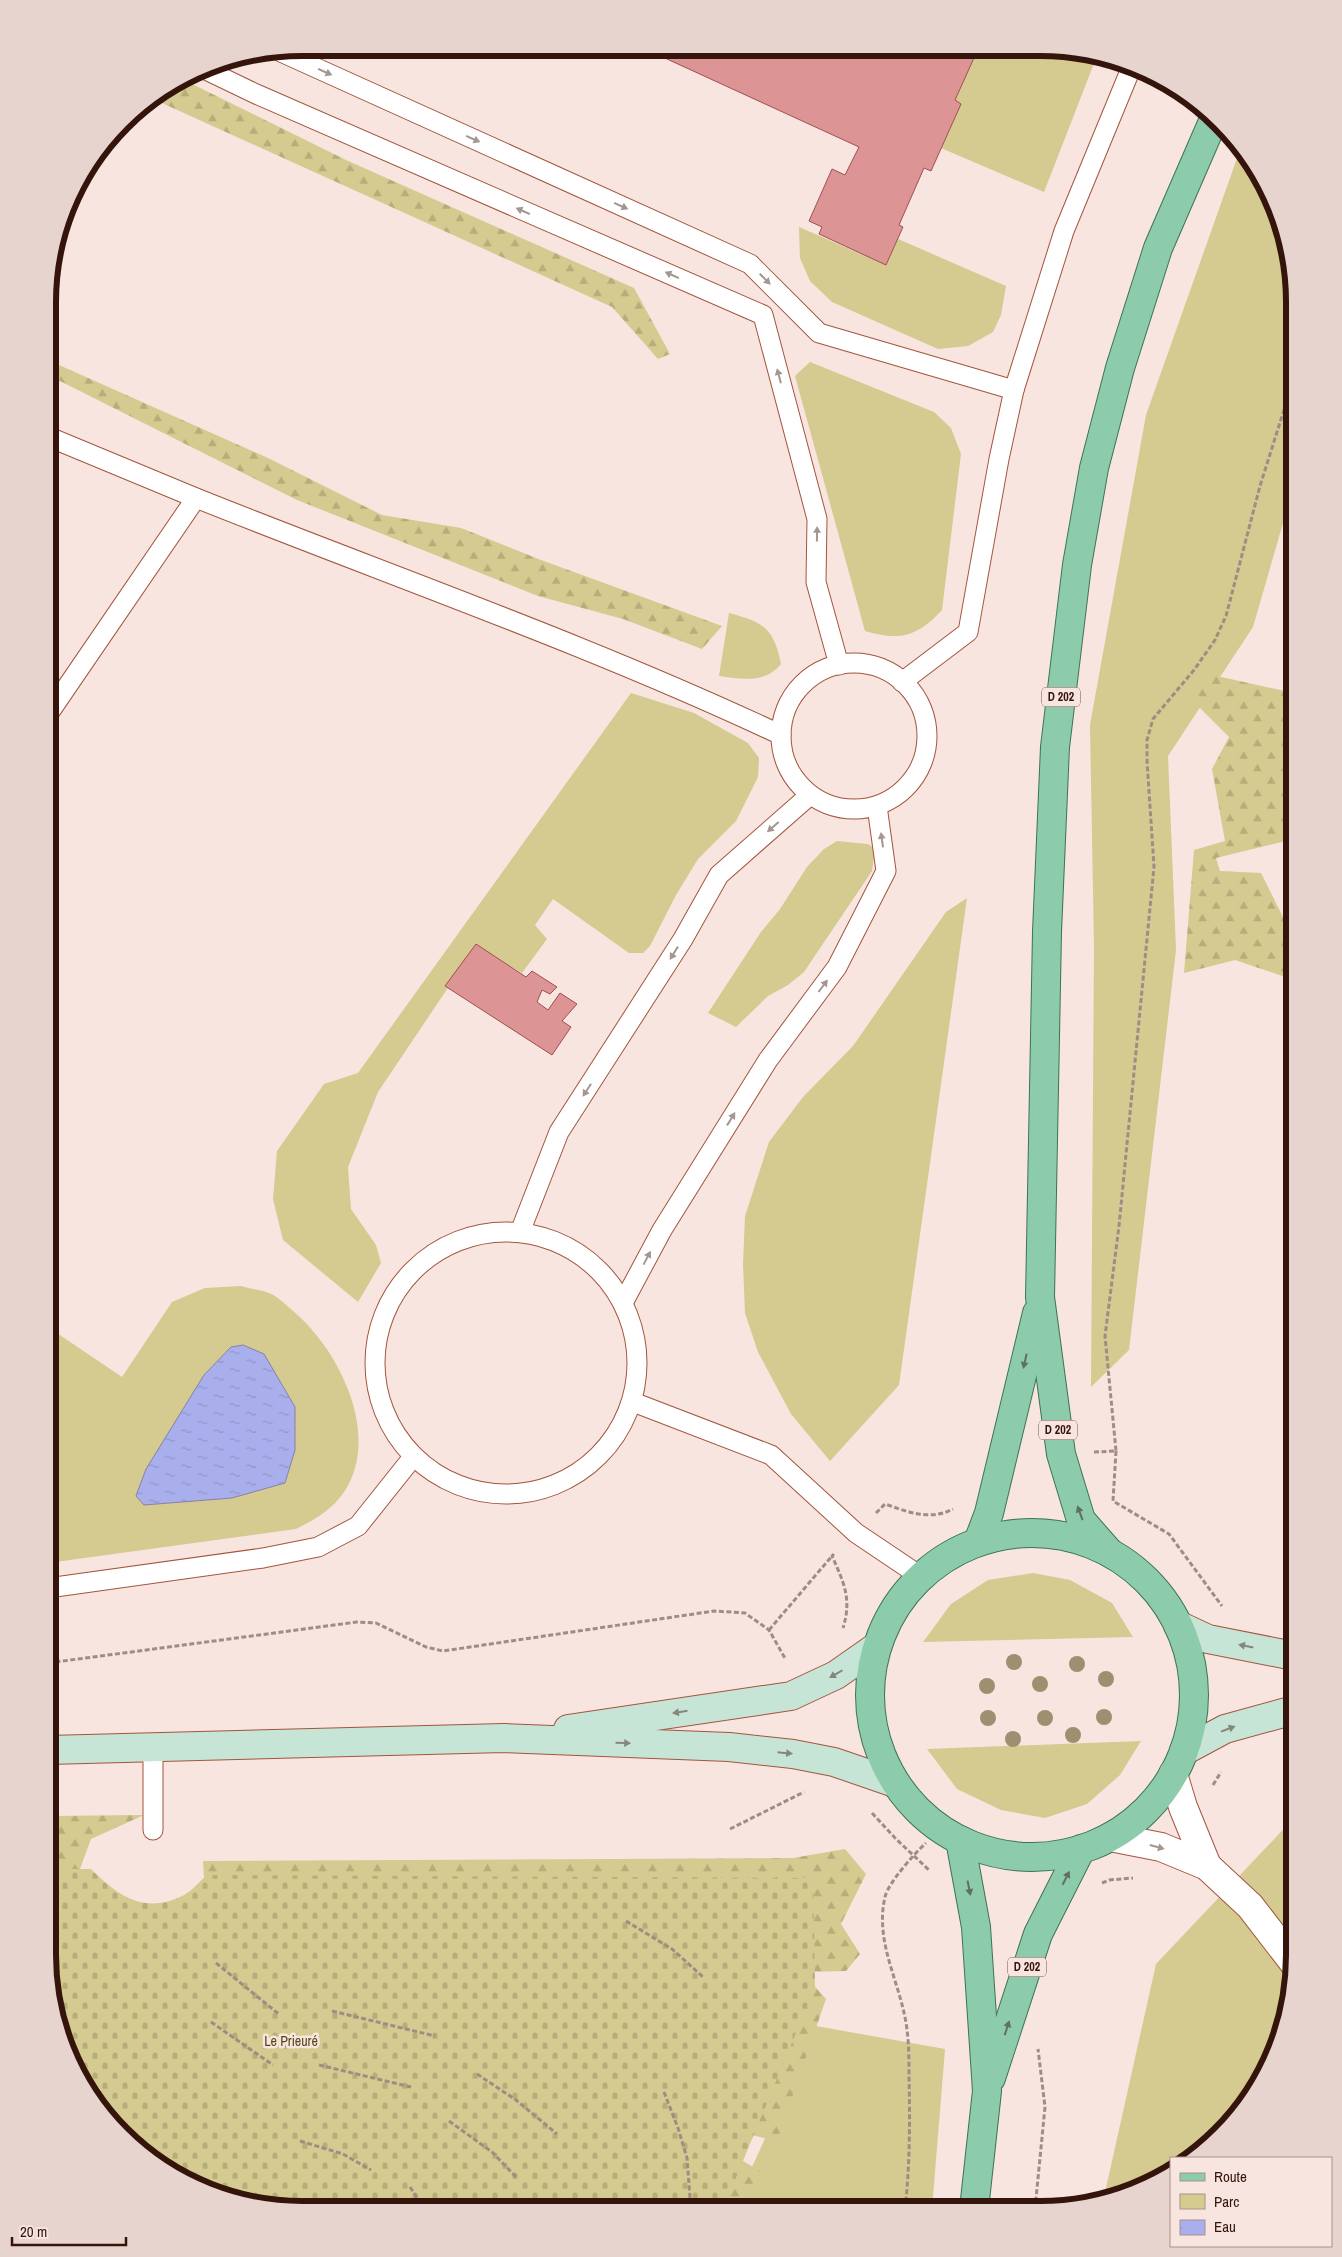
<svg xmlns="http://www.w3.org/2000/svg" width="1342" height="2257" viewBox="0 0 1342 2257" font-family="'Archivo Narrow',sans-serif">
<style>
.green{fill:#d5ca8f}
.forest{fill:url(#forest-firs)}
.cemetery{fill:url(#cemetery-stones)}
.water{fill:url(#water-ripples);stroke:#8681a8}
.building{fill:#dc9495;stroke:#a04e52}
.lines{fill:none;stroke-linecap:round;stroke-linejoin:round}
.service-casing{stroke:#a3553c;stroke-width:21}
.minor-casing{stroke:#a3553c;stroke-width:30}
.secondary-casing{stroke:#a3553c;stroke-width:30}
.primary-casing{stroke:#3c7550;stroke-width:30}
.path{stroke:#a38b83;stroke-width:3;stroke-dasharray:5 2.5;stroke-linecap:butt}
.service{stroke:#fff;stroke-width:19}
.minor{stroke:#fff;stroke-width:28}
.secondary{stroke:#c6e5d6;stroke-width:28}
.primary{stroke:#8ccbac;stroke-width:28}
.tree{fill:#9d8f70}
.oneway{fill:#a49691}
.oneway2{fill:#60705c}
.oneway3{fill:#85877b}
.labels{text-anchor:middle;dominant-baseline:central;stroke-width:5;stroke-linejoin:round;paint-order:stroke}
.shield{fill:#f8e5df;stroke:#70534b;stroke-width:1}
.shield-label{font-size:12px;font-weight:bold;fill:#35150b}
.park-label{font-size:14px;fill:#524815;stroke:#f8e5df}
.rim{fill:none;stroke:#35150b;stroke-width:6}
</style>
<defs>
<pattern id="forest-firs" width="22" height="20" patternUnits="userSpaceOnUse" patternTransform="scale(1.25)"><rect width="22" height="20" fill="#d5ca8f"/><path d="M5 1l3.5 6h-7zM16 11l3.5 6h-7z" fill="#b7ad7a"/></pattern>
<pattern id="cemetery-stones" width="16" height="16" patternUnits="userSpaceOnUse" patternTransform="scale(1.25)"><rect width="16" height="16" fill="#d5ca8f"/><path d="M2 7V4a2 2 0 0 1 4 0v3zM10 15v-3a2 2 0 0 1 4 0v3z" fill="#b7ad7a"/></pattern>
<pattern id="water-ripples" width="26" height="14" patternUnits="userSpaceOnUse" patternTransform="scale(1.25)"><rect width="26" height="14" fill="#a8afec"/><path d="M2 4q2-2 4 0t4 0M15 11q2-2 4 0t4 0" fill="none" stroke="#9196c9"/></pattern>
</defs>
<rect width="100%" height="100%" fill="#f8e5df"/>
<g class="green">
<path d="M978,49L1068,50L1095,61L1044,192L941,148L961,104L955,100Z"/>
<path d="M1241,147L1275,205L1294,302V485L1253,627L1168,756L1176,950L1129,1350L1091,1387L1094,946L1090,725L1146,415Z"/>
<path d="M799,227L886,265L898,239L1006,286L1001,315L993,332L968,346L938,349L832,302L810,281L800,258Z"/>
<path d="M810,362L934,412L951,428L961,454L942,610C917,637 900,641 865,631L795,376Z"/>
<path d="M729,613C763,622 774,628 781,664C765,684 742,679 719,676Z"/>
<path d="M631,693L694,713L748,743L759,758L758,777L736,821L698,859L676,895L650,946L643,953H629L553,899L535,925L547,939L522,973L476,946L378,1092L348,1167L351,1209L376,1245L381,1263L358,1302L283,1240L273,1199L277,1151L324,1084L358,1073Z"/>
<path d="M837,841L868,844L875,849L872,871L804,972L788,985L768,996L736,1027L708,1013L761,932L780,909L807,867L824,849Z"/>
<path d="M967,898L899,1385L830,1461L791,1414L758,1352L745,1313L743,1264L745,1216L769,1142L803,1097L853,1046L946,912Z"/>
<path d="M241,1286C251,1289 262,1290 271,1294C278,1297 286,1305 292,1310C339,1349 382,1435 344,1492C332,1510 314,1520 296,1529L48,1563V1327L122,1377L172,1302L205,1288Z"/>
<path d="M1033,1573L1070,1580L1112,1603L1133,1637L923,1642L951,1604L988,1580Z"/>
<path d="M1141,1741L1120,1775L1087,1804L1045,1818L1001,1810L957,1789L927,1749Z"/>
<path d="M1294,1818V1972L1275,2052L1242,2110L1195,2157L1171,2158V2171L1137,2190L1104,2197L1156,1964Z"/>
<path d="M816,2026L945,2049L932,2209H733Z"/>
</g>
<g class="forest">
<path d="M184,80L346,160L634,288L670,354L658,359L612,307L153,99Z"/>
<path d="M50,361L270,459L382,515L461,528L541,560L722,626L702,649L623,619L538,596L297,500L50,376Z"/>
<path d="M1212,675L1294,693V839L1216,858L1220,871L1261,873L1286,923L1294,905V980L1235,960L1184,973L1194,850L1225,841L1212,769L1229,737L1190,698Z"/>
<path d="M144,1815L91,1839L74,1885L48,1871V1816Z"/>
<path d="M845,1849L866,1874L841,1924L860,1954L846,1971L802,1972L826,1999L777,2141L731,2130L205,2190L206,1909L203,1861L793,1858Z"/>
<path d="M720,2147L763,2173L746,2209H692Z"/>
</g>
<path class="cemetery" d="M48,1869H91C117,1895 143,1914 180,1897C190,1893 199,1882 207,1875L813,1878L815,1987L723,2209L269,2207L205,2190L147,2157L100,2110L67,2052L48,1955Z"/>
<path class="water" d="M243,1345L264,1354L295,1407V1450L285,1483L232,1498L144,1505L136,1496L146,1469L204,1375L231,1347Z"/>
<g class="building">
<path d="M643,48L978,49L955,100L961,104L931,171L924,168L899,225L903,227L886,265L819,234L822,227L809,221L832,169L845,175L859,147Z"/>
<path d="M1287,553H1294V666H1291Z"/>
<path d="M476,944L526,977L532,971L557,987L550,994L542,990L537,1002L548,1010L560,993L577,1004L562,1021L571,1027L552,1055L445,986Z"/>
</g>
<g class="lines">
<defs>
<g id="service">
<path d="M281,52L750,264L819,333L1014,390"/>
<path d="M202,68L256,94L763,315L817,519L816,582L839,665"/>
<path d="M49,437C98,457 147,478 196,498C391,576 590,645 781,735"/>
<circle cx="854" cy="736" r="73"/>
<path d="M902,682L968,632L999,459L1014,390L1064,231L1132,66"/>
<path d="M49,713L196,498"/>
<circle cx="506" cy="1363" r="131"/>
<path d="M520,1232L559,1132L683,939L719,875L810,795"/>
<path d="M624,1301L662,1230L768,1060L837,967L886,871L877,806"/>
<path d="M633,1402L771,1455L856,1533L920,1576"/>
<path d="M48,1588L263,1558L318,1547L358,1526L413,1457"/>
<path d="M153,1747V1830"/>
</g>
<g id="minor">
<path d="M1173,1774L1183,1807L1207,1866"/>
<path d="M1110,1837L1161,1847L1207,1866L1250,1906L1294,1963"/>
</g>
<g id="secondary">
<path d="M1178,1625L1208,1639L1294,1656"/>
<path d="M568,1729L791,1696L836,1675L876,1647"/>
<path d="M48,1750L504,1738L729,1747L793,1754L834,1762L895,1783"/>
<path d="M1184,1751L1225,1729L1294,1710"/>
</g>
<g id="primary">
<circle cx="1032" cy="1695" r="162"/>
<path d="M978,1542L989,1513L1037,1313"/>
<path d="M1109,1552L1081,1520L1061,1454L1040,1297L1047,932L1055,747L1077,565L1094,468L1120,368L1158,248L1214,119"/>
<path d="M960,1840L976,1927L987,2091L974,2209"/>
<path d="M991,2078L1038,1934L1081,1849"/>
</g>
</defs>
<use href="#service" class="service-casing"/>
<use href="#minor" class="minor-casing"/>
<use href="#secondary" class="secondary-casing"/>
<use href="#primary" class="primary-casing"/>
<g class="path">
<path d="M1116,1451L1113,1501L1169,1534L1222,1606"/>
<path d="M1094,1452L1116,1451L1105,1336L1119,1226L1154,867L1147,761V740L1153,719L1194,670L1215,640L1226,616L1260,486L1294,378"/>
<path d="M876,1513L885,1504C908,1512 930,1521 953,1509"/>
<path d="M834,1554L832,1556C844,1583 852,1599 843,1628"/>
<path d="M769,1630L832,1556"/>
<path d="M48,1663L357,1622L376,1623L426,1647L443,1651L714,1611L745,1613L769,1630L786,1660"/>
<path d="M1213,1785L1221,1772"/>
<path d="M872,1813L896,1839L929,1870"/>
<path d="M730,1829L804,1792"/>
<path d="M1102,1883L1109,1880L1133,1878"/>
<path d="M626,1921L672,1949L703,1977"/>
<path d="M216,1963L280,2015"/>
<path d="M332,2011L435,2036"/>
<path d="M211,2022L273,2065"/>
<path d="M319,2065L411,2087"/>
<path d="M477,2074L516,2100L557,2134"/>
<path d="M664,2092L678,2128L687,2158L690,2198"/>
<path d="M449,2121L492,2152L516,2177"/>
<path d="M300,2141L343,2154L371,2170"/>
<path d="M410,2187L424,2208"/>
<path d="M286,2200L310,2207"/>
<path d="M905,2209C910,2165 910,2120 909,2076C909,2061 909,2045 907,2030C902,1985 874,1944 885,1897C888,1883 915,1853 926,1843"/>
<path d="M1035,2209L1045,2107L1038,2049"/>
</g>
<use href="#service" class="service"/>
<use href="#minor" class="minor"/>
<use href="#secondary" class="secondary"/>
<use href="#primary" class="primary"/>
</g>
<g class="tree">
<circle cx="1014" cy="1662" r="8"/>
<circle cx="1077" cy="1664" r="8"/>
<circle cx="1106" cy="1679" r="8"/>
<circle cx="1040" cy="1684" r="8"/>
<circle cx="987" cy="1686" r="8"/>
<circle cx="1104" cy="1717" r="8"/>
<circle cx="988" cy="1718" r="8"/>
<circle cx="1045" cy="1718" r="8"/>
<circle cx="1073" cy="1735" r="8"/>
<circle cx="1013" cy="1739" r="8"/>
</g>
<defs><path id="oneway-solid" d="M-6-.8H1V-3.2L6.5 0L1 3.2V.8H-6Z" transform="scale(1.25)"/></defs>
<g class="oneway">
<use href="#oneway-solid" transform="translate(325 72) rotate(24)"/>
<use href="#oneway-solid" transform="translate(473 139) rotate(24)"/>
<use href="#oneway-solid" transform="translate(621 206) rotate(24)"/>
<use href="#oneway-solid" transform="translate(523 211) rotate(-156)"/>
<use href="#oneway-solid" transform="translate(672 275) rotate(-156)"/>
<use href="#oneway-solid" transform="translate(765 279) rotate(45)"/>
<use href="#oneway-solid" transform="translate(779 376) rotate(-105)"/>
<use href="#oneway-solid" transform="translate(817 534) rotate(-89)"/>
<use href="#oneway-solid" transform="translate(773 827) rotate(139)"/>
<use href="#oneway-solid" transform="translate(882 840) rotate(-98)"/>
<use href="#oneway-solid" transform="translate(674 953) rotate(122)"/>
<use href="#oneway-solid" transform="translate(823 986) rotate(-53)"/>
<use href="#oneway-solid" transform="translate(587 1090) rotate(123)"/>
<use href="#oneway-solid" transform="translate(731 1119) rotate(-58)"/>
<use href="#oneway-solid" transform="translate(647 1258) rotate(-62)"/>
<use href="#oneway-solid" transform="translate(1157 1847) rotate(15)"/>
</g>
<g class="oneway2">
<use href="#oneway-solid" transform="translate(1025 1361) rotate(103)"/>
<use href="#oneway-solid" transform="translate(1080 1513) rotate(-110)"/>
<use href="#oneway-solid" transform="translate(1066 1878) rotate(-63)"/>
<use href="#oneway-solid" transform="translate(969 1888) rotate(79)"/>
<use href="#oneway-solid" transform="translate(1007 2028) rotate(-72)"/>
</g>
<g class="oneway3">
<use href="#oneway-solid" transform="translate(1246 1646) rotate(-169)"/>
<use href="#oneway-solid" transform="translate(836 1674) rotate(150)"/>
<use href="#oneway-solid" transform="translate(680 1712) rotate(171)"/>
<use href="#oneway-solid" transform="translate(1228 1729) rotate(-21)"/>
<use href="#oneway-solid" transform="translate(623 1743) rotate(2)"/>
<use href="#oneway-solid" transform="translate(785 1753) rotate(6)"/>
</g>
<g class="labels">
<g class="shield">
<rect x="1042" y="687.5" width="38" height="19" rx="4"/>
<rect x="1039" y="1420.5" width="38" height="19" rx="4"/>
<rect x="1008" y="1957.5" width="38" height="19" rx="4"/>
</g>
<g class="shield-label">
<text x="1061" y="697">D 202</text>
<text x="1058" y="1430">D 202</text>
<text x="1027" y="1967">D 202</text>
</g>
<g class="park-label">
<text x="291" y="2041">Le Prieuré</text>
</g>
</g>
<path d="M0 0H1342V2257H0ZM302 56H1040A246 246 0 0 1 1286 302V1955A246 246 0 0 1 1040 2201H302A246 246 0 0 1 56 1955V302A246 246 0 0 1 302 56Z" fill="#e8d4ce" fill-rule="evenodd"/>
<path class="rim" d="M302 56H1040A246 246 0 0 1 1286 302V1955A246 246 0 0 1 1040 2201H302A246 246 0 0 1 56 1955V302A246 246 0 0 1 302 56Z"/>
<rect x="1170" y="2157" width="162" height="90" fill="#f8e5df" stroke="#aa928a"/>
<rect x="1180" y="2173" width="25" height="8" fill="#8ccbac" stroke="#aa928a"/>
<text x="1214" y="2182" font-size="15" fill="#35150b">Route</text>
<rect x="1180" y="2194" width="25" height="15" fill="#d5ca8f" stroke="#aa928a"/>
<text x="1214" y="2207" font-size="15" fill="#35150b">Parc</text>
<rect x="1180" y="2220" width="25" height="15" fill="url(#water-ripples)" stroke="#aa928a"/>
<text x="1214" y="2232" font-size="15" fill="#35150b">Eau</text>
<path d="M12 2237v8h114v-8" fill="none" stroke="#35150b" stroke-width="2.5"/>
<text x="20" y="2237" font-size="15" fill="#35150b" stroke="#f8e5df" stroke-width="4" paint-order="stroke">20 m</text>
</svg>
